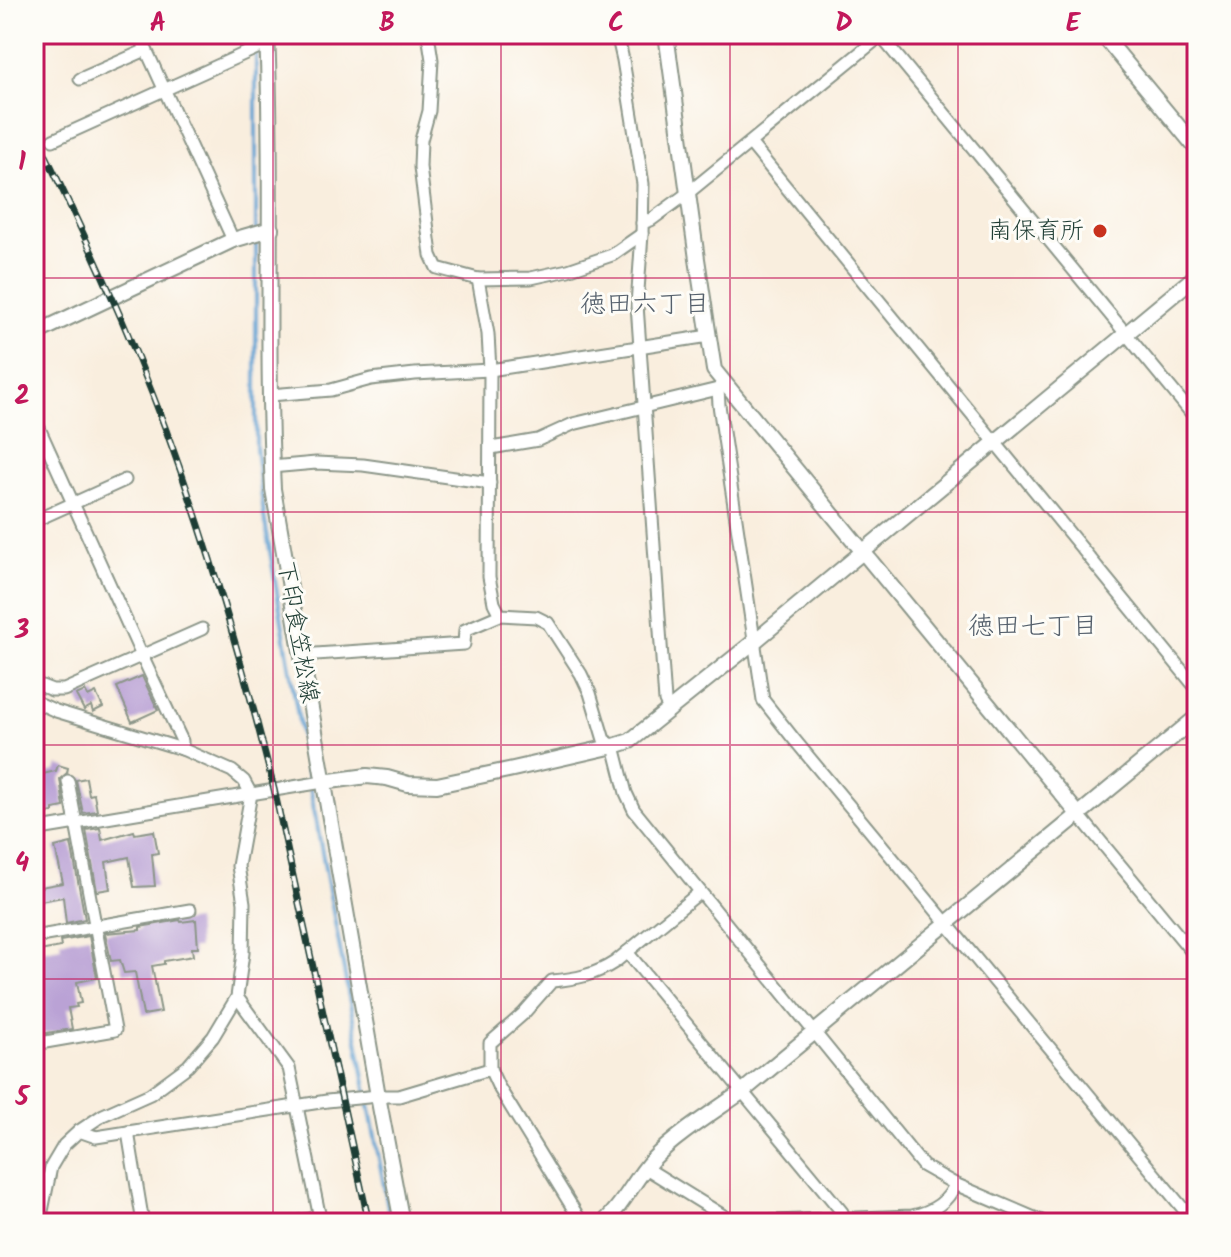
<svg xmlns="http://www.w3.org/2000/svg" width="1231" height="1257" viewBox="0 0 1231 1257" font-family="Kalam,'Klee One',sans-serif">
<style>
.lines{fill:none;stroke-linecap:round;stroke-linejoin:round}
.stream{stroke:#5ea1d2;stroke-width:4}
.building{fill:#baa2d5}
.minor-casing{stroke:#8c9689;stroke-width:15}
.tertiary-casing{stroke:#8c9689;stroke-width:18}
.secondary-casing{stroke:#8c9689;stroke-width:18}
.minor{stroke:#fff;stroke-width:11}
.tertiary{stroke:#fff;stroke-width:14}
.secondary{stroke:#fff;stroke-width:14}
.rail-casing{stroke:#1f3d34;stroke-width:7}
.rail{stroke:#fdfcf7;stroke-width:4;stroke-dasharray:12;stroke-linecap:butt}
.grid{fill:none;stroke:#c2185b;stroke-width:2;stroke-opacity:0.55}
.poi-dot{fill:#c8321e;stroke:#fdfcf7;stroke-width:3}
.labels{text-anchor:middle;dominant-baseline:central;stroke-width:6;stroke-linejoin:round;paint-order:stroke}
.poi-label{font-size:24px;fill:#1f3d34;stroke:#fdfcf7;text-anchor:end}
.street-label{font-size:24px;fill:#1f3d34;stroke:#fdfcf7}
.neighbourhood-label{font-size:26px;fill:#55606c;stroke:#fdfcf7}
.neatline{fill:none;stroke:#c2185b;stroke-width:3}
.grid-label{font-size:26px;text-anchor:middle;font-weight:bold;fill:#c2185b}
</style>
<rect width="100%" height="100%" fill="#fdfcf7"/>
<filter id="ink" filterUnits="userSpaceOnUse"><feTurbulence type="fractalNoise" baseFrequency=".0125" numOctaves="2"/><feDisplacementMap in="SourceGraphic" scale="16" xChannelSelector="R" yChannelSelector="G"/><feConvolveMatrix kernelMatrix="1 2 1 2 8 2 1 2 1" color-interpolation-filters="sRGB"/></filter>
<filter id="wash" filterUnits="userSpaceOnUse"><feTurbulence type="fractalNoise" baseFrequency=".006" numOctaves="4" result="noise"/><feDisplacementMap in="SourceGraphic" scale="32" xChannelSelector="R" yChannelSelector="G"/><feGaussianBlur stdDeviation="1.8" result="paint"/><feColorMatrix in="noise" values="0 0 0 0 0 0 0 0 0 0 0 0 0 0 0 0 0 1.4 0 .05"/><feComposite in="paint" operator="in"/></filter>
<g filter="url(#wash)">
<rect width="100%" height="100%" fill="#f9eede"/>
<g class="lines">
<path class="stream" d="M256,34V447L264,516L313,804L391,1223"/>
</g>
<g id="blocks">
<g class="building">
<path d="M142,676L158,710L132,722L117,687Z"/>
<path d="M85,691L88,697L96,693L103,707L93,712L91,706L84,710L76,695Z"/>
<path d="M58,765L68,768L67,773L60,779L64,807L53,809V812L34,815V776L56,771Z"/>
<path d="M86,778L89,795L94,794L97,811L83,813L76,780Z"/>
<path d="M100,828L102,840L134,831L135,834L154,831L158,853L152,854L155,886L134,887L129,857L106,862L110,889L97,891L86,830Z"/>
<path d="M71,843L85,919L66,923L63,897L34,902V888L63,883L55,847Z"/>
<path d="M180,920L181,922L196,920L198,948H192L193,956L164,961V964L152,966L161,1012L143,1015L135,972L124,973L120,960L111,961L105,933L140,930V927Z"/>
<path d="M89,936L97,978L77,982L81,1003L76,1004L77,1007L68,1008L72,1029L34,1035V952L61,947L60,941Z"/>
</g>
</g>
</g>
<g filter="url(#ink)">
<use href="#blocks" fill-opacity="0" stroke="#8c9689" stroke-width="2"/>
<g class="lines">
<defs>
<g id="minor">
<path d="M139,34L233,240"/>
<path d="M428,34L432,60L429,111L421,140L420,167L431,255L437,268L478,279L531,278L568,270L612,255L642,234"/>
<path d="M617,34L623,60L643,184L642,234L637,305L665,701L670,711"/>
<path d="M879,34L1197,420"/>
<path d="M80,79L146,50"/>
<path d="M53,140L268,43"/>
<path d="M750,143L1197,689"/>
<path d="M642,223L651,220L688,193L883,34"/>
<path d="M478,279L488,334L490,370L489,577L494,603L500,615L536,617L548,623L581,674L590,693L604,740L614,746L626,793L634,810L923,1166L955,1184L1046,1223"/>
<path d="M718,389L719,405L763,700L793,738L1195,1223"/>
<path d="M270,395L331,390L371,379L415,374L490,370L709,336"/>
<path d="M34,417L142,656L182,741V749L232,771L244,781L251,794L238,866L244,903L243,953L237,997L213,1037L188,1066L150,1094L103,1115L79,1131L64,1145L51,1167L42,1211L43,1223"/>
<path d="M491,448L538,440L573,424L718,389L724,384"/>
<path d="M271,467L316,463L363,465L490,483"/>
<path d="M34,521L125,480"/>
<path d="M301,655L464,644L465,630L500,615"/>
<path d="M34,683L52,690H64L202,629"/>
<path d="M34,701L56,711L182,749"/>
<path d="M1078,814L1197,958"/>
<path d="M34,830L323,782"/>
<path d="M34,937L190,910"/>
<path d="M627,952L842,1212L843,1218"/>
<path d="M237,997L289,1068L321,1223"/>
<path d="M34,1044L115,1030L68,781"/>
<path d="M79,1131L96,1137L327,1101L378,1096H399L490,1069"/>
<path d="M128,1132L143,1223"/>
<path d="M646,1168L730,1220L745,1222L912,1216C931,1212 948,1203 955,1184"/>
<path d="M290,1223L320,1217"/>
<path d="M582,1223L498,1086L490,1069V1043L523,1014L552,981C576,979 595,975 615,962L700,892"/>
</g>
<g id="tertiary">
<path d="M666,34L697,259L714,370L1078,814"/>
<path d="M1102,34L1197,149"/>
<path d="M34,334L233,240L271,229"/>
<path d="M323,782L367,776L387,778L408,784L437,785L513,769L614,746L630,741L755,641L1197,275"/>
<path d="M603,1223C624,1205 634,1179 653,1159C676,1135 715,1111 743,1091L1197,717"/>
</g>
<path id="secondary" d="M267,34C274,186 265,338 273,489L378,1096L402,1223"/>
</defs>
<use href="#minor" class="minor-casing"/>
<use href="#tertiary" class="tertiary-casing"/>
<use href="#secondary" class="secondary-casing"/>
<use href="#minor" class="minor"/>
<use href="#tertiary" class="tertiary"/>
<use href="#secondary" class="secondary"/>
<defs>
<path id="rail" d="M34,131C82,229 128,327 166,430C209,547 244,668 274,789L369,1223"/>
</defs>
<use href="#rail" class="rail-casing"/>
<use href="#rail" class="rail"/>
</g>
</g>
<path class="grid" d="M273,34V1223M501,34V1223M730,34V1223M958,34V1223M34,278H1197M34,512H1197M34,745H1197M34,979H1197"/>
<circle class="poi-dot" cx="1100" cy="231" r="8"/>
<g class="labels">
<g class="poi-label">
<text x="1084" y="231">南保育所</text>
</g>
<g class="street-label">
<text transform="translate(297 632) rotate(80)">下印食笠松線</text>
</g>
<g class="neighbourhood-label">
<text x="645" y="305">徳田六丁目</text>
<text x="1033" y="627">徳田七丁目</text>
</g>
</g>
<rect width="1231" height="1257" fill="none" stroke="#fdfcf7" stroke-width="88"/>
<rect x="44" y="44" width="1143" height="1169" class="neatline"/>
<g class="grid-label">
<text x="158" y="31">A</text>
<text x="387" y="31">B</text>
<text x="616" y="31">C</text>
<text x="844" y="31">D</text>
<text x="1073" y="31">E</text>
<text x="22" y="170">1</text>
<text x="22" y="404">2</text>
<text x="22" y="638">3</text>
<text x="22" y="871">4</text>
<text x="22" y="1105">5</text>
</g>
</svg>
